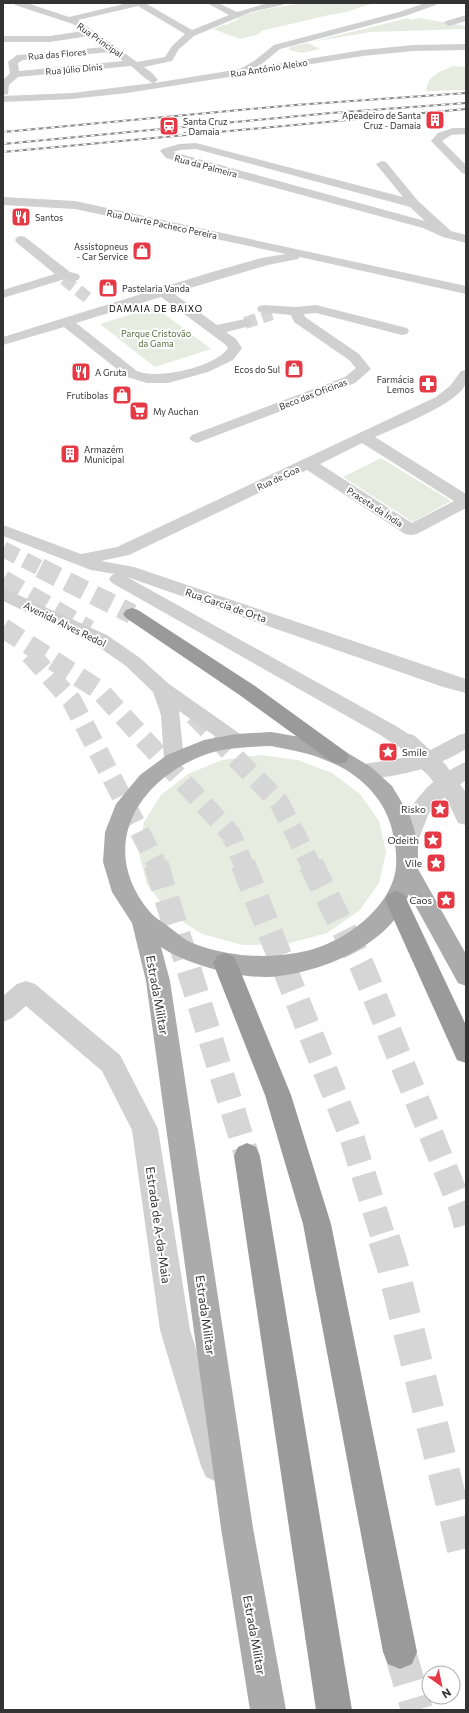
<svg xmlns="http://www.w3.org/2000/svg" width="469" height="1713" viewBox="0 0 469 1713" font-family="Commissioner,sans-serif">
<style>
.green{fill:#e6ecdf}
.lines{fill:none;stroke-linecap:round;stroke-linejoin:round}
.minor-tunnel{stroke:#d6d6d6;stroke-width:12;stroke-dasharray:12 6;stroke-linecap:butt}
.highway-tunnel-far3{stroke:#d6d6d6;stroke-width:16;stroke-dasharray:16 8;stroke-linecap:butt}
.highway-tunnel-far2{stroke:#d6d6d6;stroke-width:20;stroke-dasharray:20 10;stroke-linecap:butt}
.highway-tunnel-far1{stroke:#d6d6d6;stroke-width:25;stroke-dasharray:25 12;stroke-linecap:butt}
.highway-tunnel{stroke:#d6d6d6;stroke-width:32;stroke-dasharray:32 16;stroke-linecap:butt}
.minor{fill:#d0d0d0;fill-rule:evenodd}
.major{fill:#ababab;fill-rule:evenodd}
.highway{fill:#9a9a9a;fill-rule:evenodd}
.rail-casing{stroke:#888;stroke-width:2}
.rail{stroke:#fff;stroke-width:1.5;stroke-dasharray:4;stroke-linecap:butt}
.minor-bridge{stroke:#d0d0d0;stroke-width:20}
.labels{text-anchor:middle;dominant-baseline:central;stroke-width:4;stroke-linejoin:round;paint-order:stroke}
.far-street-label{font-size:9px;fill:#333;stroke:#fff}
.far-poi-label{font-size:9px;fill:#333;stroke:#fff;text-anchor:start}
.far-neighbourhood-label{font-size:9px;letter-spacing:1px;fill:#000;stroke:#fff}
.far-park-label{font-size:9px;fill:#56703f;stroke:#fff}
.street-label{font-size:10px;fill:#333;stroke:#fff}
.poi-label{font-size:10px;fill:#333;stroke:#fff;text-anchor:end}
.near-street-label{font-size:12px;fill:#333;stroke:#fff}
</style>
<rect width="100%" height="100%" fill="#fff"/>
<g class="green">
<path d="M303,3H374L346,12L324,16L261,31L259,34L240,39L213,29L223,25H226L239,19L236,18C259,9 280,7 303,3Z"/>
<path d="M408,18L411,20L419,18L466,26V29L371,32L311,42Z"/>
<path d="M308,43L320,49L302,53L289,50L290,47Z"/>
<path d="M453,66L466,67V90L426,91C428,75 439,72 453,66Z"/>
<path d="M155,307L211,349L155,367L100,324Z"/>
<path d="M381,458L451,501L413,522L343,477Z"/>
<path d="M260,755L298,760L332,773L360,794L379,821L386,852L379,883L359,911L327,933L286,944L243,945L202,934L168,912L147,884L139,853L144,822L161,795L188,774L222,760Z"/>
</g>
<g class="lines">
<g class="minor-tunnel">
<path d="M64,279L88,298"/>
<path d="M245,323L272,314"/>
</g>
<path class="highway-tunnel-far3" d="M3,549L42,569"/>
<g class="highway-tunnel-far2">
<path d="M40,568L132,614"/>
<path d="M3,580L89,630"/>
<path d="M3,628L99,690L231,834L244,865"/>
<path d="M30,654L72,701L157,865"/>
<path d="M194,715L279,802L311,865"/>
</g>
<g class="highway-tunnel-far1">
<path d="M156,864L247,1156"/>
<path d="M243,864L352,1138L384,1240"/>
<path d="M311,864L363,968L462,1210L466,1225"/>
</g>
<g class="highway-tunnel">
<path d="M384,1239L392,1264L466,1561"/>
<path d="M400,1652L417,1710"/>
</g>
<g class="minor">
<path d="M14,3H27L69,17L128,3H145L192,30L229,15L207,3H218L237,12L268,3H284L283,5L251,12L194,36L179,49L172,61L144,67L152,73L158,80L154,83L240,69L254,61L274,45L399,12L425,3H437L436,5L405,16L280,49L258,67L363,50L413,45L466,44V50L413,51L363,56L127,93L72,99L3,102V96L72,93L153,83C147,81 136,70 131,66L18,77L9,85L8,94L3,95V80L10,73L8,62L17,55L104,47L89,36L50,42H3V36H50L83,31L73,24L15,5ZM138,6L185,34L172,46L165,57L137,62L78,20ZM111,52L123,61L19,71L18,63L23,60Z"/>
<path d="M466,15V21L449,26L444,23L446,21Z"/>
<path d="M453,128H466V134L451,135L442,141L466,165V174L462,173L431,141L438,133Z"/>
<path d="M196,143L403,197L376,164L382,161L386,162L418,201L451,231L466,235V243L443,237L423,228L166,158L160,151L162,149L179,144ZM196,149L410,207L425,221L173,152L180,150Z"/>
<path d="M3,197L75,201L466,286V294L300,257L298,259L268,265L173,293L217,325L245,319L250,320L252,323L250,326L226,332L236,339L242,348L233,360L208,372L168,383H147L127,377L64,327L3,345V337L212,272L261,258L286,254L75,209L3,205ZM161,297L226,345L228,348C216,367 157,380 137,371L76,323Z"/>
<path d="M21,236L25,237L70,272L78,274L80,277L78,280L73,281L65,279L3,298V290L55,274L17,243L15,240L17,237Z"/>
<path d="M264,305L296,307L316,305L407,328L409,331L407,334L402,335L316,313L304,314L305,317L359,354L371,369L355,383L202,441L197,443L192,441L189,438L192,435L345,377L356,368L349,360L294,322L291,315L259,312L257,309L259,306Z"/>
<path d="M466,370C466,374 467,381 465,385C457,404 395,428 375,437L466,494V508L417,534L411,535L405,534L307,470L129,555L101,561L134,567L466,679V693L443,687L127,577L396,726L416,739L419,744L416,749C403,753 393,743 382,736L112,583L109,579L112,575L115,574L91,570L3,536V525L81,554L117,547L436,397L450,386L461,371ZM362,443L454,501L412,523L320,464Z"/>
<path d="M3,588L107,635L140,658L169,684L243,736L246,741L243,746L236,748L229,746L179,711L184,760L181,765L174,767L167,765L164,760L161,715L153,692L126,666L93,643L3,601Z"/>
<path d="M466,733V749C440,765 414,773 384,777C375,778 366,780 357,777L354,772L357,767L364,764L421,755L459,735Z"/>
<path d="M466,762V780L451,791L457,789L464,791L466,794V825L458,823L446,797L449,793L429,813L415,848L407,850L399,848L396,842C406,814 417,793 441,776C449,771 457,765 466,762Z"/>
<path d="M26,981L35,984L120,1055L158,1129L190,1330L233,1466L228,1477L217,1482L206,1477L201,1466L160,1330L132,1130L102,1071L26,1006L12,1018L3,1022V996L17,984Z"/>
</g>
<path class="major" d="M271,732L306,738L346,752L371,767L392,786L410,816L418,842V869L466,954V986L458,983L409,894C391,946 318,974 268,977C238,978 185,964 161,947L170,981L253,1528L286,1710H250L221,1528L146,981L132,923L112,892L103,862L105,832L116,804L140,775L167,755L204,740L236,734ZM271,746C291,750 311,753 330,762C358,773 383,797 391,826C395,840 397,853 396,867C392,908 343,943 306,951C284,956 263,957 241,955C225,953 201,948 186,940C179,935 172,929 165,924C160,920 154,917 150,912C96,848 137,779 207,754C227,747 250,747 271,746Z"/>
<g class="highway">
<path d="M132,608L138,610L255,686L346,752L349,757L346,762L339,764L332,762L241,696L126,618L123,614L126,610Z"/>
<path d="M396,891L404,894L466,1025V1063L457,1060L385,900L388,894Z"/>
<path d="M225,953L233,956L237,963L291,1095L331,1224L417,1652L412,1664L400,1669L388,1664L383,1652L303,1224L265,1095L213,963L217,956Z"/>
<path d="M247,1143L256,1147L260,1156L352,1710H316L234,1156L238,1147Z"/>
</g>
<defs>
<g id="rail">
<path d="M3,132L295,105L466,93"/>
<path d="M3,144L331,113L466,103"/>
<path d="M3,152L466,109"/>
</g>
</defs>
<use href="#rail" class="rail-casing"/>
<use href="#rail" class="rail"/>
<path class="minor-bridge" d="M409,744L437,770L457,797"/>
</g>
<defs>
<symbol id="building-square" viewBox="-11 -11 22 22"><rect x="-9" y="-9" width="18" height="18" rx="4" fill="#e63946" stroke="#fff"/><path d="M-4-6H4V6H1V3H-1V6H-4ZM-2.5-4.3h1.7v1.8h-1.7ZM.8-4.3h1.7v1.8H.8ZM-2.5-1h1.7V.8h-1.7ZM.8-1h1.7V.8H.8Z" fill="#fff"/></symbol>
<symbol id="station-square" viewBox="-11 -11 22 22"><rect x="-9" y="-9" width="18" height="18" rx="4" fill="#e63946" stroke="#fff"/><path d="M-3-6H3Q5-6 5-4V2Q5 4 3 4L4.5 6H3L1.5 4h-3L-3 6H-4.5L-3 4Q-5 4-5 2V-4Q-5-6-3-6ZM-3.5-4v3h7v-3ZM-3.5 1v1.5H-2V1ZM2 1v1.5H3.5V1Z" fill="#fff"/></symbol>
<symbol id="restaurant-square" viewBox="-11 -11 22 22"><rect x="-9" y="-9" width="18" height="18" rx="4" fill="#e63946" stroke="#fff"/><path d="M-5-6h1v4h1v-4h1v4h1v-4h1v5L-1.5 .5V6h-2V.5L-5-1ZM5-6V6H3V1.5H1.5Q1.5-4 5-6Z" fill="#fff"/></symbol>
<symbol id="shop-square" viewBox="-11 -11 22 22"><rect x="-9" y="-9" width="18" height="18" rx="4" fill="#e63946" stroke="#fff"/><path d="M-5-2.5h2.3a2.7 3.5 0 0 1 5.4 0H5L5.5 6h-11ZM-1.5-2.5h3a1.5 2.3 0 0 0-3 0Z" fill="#fff"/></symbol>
<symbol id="pharmacy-square" viewBox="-11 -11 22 22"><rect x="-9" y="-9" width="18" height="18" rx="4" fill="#e63946" stroke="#fff"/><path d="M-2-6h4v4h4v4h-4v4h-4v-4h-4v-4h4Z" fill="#fff"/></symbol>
<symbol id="supermarket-square" viewBox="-11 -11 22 22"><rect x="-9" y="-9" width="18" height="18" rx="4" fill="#e63946" stroke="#fff"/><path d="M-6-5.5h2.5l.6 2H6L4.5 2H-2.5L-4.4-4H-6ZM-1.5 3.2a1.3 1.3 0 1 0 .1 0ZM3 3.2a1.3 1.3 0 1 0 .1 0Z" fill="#fff"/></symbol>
<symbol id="sight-square" viewBox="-11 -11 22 22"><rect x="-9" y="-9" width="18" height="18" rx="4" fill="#e63946" stroke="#fff"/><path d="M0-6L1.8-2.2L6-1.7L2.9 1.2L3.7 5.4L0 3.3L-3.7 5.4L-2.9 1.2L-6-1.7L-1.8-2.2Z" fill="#fff"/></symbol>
</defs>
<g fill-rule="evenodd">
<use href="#building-square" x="424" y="109" width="22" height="22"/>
<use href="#station-square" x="158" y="115" width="22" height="22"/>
<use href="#restaurant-square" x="10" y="206" width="22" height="22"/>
<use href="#shop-square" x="131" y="240" width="22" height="22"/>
<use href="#shop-square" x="97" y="277" width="22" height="22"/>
<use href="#shop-square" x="283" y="358" width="22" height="22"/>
<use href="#restaurant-square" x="70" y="361" width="22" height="22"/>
<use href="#pharmacy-square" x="417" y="373" width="22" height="22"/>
<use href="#shop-square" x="111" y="384" width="22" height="22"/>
<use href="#supermarket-square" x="128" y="400" width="22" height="22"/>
<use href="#building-square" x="59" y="443" width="22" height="22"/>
<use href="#sight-square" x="377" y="741" width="22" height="22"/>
<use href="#sight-square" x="429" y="798" width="22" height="22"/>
<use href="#sight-square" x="422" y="829" width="22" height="22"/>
<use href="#sight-square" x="425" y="852" width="22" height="22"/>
<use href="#sight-square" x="435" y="889" width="22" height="22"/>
</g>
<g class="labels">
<g class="far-street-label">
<text transform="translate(100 40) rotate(35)">Rua Principal</text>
<text transform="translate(57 54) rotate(-5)">Rua das Flores</text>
<text transform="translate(269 68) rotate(-9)">Rua António Aleixo</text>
<text transform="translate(74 69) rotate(-5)">Rua Júlio Dinis</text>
<text transform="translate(206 166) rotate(15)">Rua da Palmeira</text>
<text transform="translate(162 224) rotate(12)">Rua Duarte Pacheco Pereira</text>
<text transform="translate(313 394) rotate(-21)">Beco das Oficinas</text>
<text transform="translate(278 478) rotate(-25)">Rua de Goa</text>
<text transform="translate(375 507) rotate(33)">Praceta da Índia</text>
</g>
<g class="far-poi-label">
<text x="421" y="115" text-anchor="end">Apeadeiro de Santa<tspan x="421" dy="10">Cruz - Damaia</tspan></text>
<text x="183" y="121">Santa Cruz<tspan x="183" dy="10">- Damaia</tspan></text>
<text x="35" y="217">Santos</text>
<text x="128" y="246" text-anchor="end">Assistopneus<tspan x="128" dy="10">- Car Service</tspan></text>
<text x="122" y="288">Pastelaria Vanda</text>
<text x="280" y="369" text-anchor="end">Ecos do Sul</text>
<text x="95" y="372">A Gruta</text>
<text x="414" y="379" text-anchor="end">Farmácia<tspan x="414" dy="10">Lemos</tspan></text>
<text x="108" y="395" text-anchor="end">Frutibolas</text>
<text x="153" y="411">My Auchan</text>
<text x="84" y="449">Armazém<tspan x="84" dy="10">Municipal</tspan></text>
</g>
<g class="far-neighbourhood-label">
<text x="156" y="308">DAMAIA DE BAIXO</text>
</g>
<g class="far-park-label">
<text x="156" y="333">Parque Cristovão<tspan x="156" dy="10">da Gama</tspan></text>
</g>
<g class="street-label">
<text transform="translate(226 605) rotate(19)">Rua Garcia de Orta</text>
<text transform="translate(65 624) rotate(26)">Avenida Alves Redol</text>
</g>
<g class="poi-label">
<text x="402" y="752" text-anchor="start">Smile</text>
<text x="426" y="809">Risko</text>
<text x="419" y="840">Odeith</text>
<text x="422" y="863">Vile</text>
<text x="432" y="900">Caos</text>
</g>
<g class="near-street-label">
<text transform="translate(158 995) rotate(80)">Estrada Militar</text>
<text transform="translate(159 1225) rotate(82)">Estrada de A-da-Maia</text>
<text transform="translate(206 1315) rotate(82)">Estrada Militar</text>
<text transform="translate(255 1635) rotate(80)">Estrada Militar</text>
</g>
</g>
<rect width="469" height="1713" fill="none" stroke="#333333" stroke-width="8"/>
<g transform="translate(441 1685) rotate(147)"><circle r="19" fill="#ffffff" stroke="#adadad"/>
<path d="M0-3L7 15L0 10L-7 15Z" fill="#e63946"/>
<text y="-6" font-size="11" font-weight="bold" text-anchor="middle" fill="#333333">N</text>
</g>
</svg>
